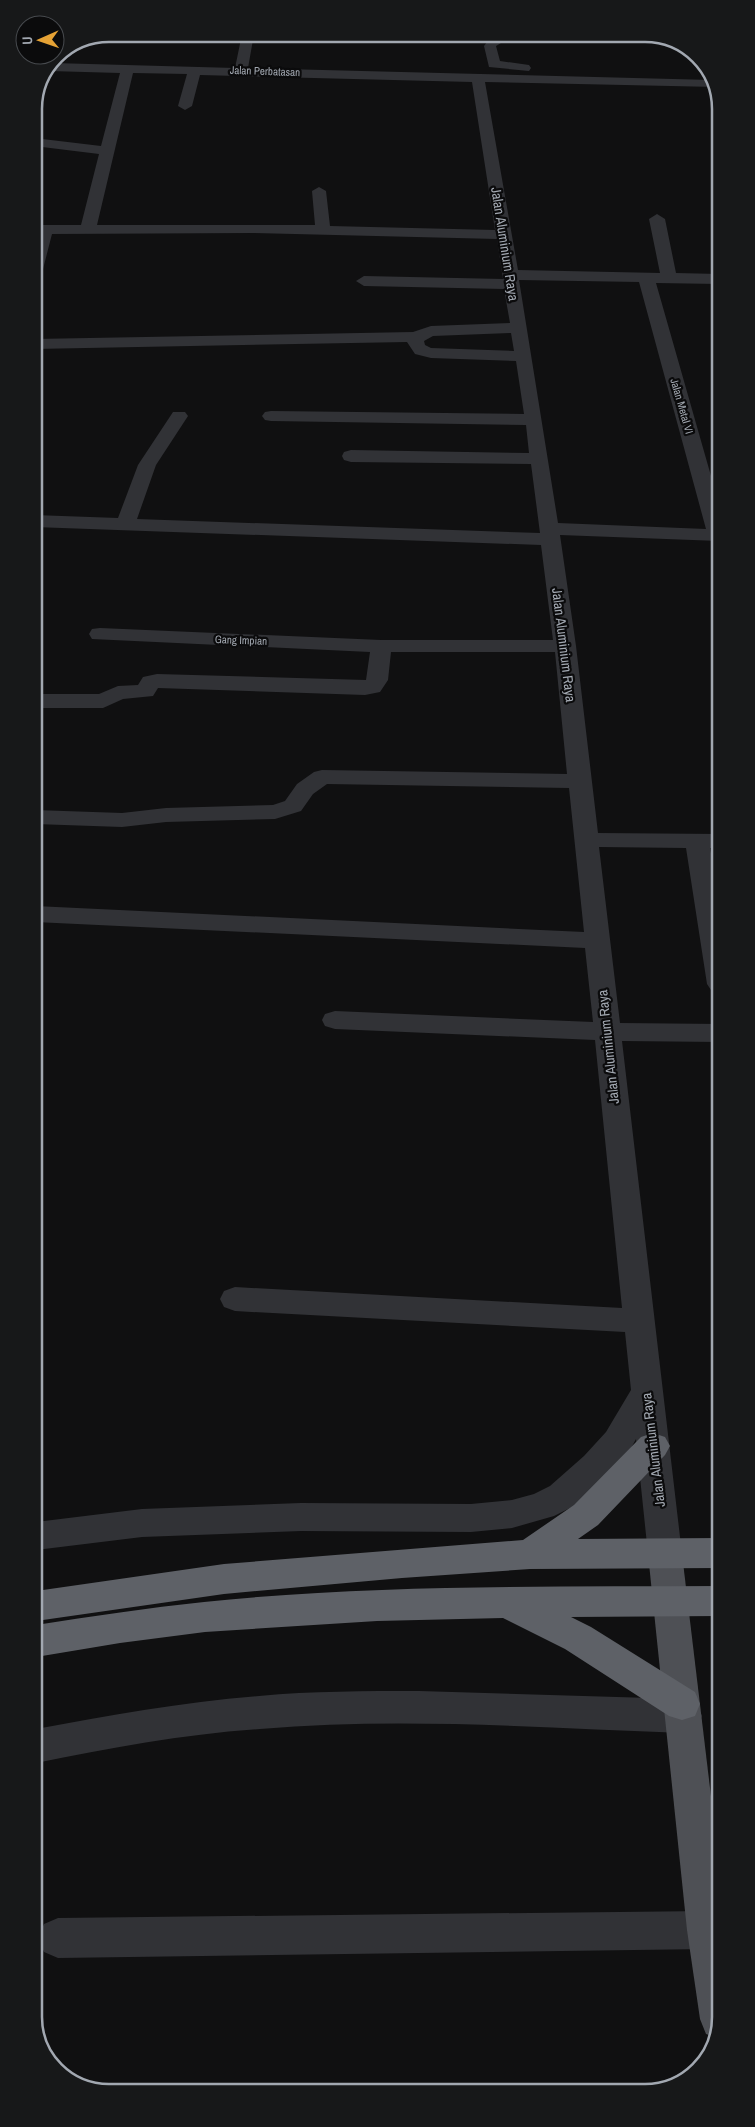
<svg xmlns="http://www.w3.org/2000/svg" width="755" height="2127" viewBox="0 0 755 2127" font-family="'Archivo Narrow',sans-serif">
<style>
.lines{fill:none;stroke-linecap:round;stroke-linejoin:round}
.minor{fill:#313236;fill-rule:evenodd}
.major{fill:#4e5055;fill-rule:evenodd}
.highway{fill:#5e6167;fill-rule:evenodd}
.labels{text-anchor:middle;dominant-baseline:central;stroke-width:4.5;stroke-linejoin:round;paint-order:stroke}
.far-street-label{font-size:11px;fill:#a2a8b1;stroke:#0b0b0c}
.street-label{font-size:14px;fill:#a2a8b1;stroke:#0b0b0c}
.rim{fill:none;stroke:#a2a8b1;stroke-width:2.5}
</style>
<rect width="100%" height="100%" fill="#101011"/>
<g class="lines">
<g class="minor">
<path d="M242,34H254L248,68L712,80L717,87L485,82L518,270L660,273L649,219L657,214L665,219L676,273L719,274V284L656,283L719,504V541L560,535L576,646L598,833L720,834V848H710L720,904V992L711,990L707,984L686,848L599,847L620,1023L720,1024V1042L622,1041L682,1554L677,1564L665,1569L653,1564L648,1554L636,1439L630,1450L608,1476L574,1506L554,1516L512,1528L471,1532L301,1531L142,1537L36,1550V1522L142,1509L301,1503L471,1504L512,1500L534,1494L550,1486L584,1456L606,1432L631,1390L625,1332L235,1311L224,1307L220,1299L224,1291L235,1287L622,1308L595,1040L335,1029L325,1026L322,1020L325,1014L335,1011L593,1022L585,948L35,922V906L584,932L569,788L327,784L313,794L301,811L275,819L166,822L122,827L35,824V810L122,813L166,808L273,805L285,801L297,784L314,772L322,770L567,774L555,652H391L388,680L380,692L365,695L158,688L153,696L123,699L103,708H35V694H99L118,686L138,685L143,677L157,674L366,680L370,652L92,639L89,634L92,629L100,628L381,640H553L541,545L34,527V515L118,518L138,465L173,412H185L188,416L156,465L137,519L540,533L531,464L351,462L344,460L342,456L344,452L351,450L529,453L526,425L271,421L265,420L262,416L265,412L271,411L524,414L516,361L431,358L415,354L407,342L34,349V339L413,332L431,326L510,323L504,289L364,286L356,281L364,276L503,279L497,239L251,233L52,234L42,273L34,278L36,235H34V225H81L99,154L34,146V138L101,146L120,73L49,71L53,63L235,68ZM133,73L187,74L178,106L185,110L192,106L200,75L472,82L495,230L330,226L326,191L319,187L312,191L315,225H97ZM519,280L639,282L706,529L558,523ZM511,333L514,351L431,348L425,345L424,341L433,336Z"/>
<path d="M499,34H523L521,37L506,40L496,46L500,61L529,65L531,68L529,71L489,67L484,46L490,38Z"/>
<path d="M419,1691L684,1699L697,1704L702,1716L697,1728L684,1733C543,1728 401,1717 260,1729C185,1734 110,1748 36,1763V1729C110,1715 184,1702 259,1696C312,1691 366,1691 419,1691Z"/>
<path d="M707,1911L721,1916V1944L707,1949L58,1958L44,1952L38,1938L44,1924L58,1918Z"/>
</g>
<path class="major" d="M665,1539L677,1544L682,1554L721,1880V2018L715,2037L706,2034L700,2019L687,1930L648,1554L653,1544Z"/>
<g class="highway">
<path d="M653,1433L665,1437L670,1446L665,1455L598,1525L578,1539L721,1538V1568L530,1569L402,1578L224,1594L36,1621V1591L224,1564L523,1540L574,1505L641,1437Z"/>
<path d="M721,1586V1616L571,1617L591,1627L695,1692L700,1704L695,1716L682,1720L669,1716L565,1649L503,1618L377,1621L205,1632L120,1643L36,1657V1625C92,1616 148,1608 204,1602C375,1584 549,1587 721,1586Z"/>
</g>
</g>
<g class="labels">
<g class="far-street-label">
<text transform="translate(265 71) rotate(2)">Jalan Perbatasan</text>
<text transform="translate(682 406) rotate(74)">Jalan Metal VI</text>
<text transform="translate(241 640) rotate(2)">Gang Impian</text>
</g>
<g class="street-label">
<text transform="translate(505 244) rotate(81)">Jalan Aluminium Raya</text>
<text transform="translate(564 645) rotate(83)">Jalan Aluminium Raya</text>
<text transform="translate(608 1047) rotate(-96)">Jalan Aluminium Raya</text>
<text transform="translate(653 1450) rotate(-97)">Jalan Aluminium Raya</text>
</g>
</g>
<path d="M0 0H755V2127H0ZM109 42H645A67 67 0 0 1 712 109V2017A67 67 0 0 1 645 2084H109A67 67 0 0 1 42 2017V109A67 67 0 0 1 109 42Z" fill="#171819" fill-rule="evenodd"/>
<path class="rim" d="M109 42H645A67 67 0 0 1 712 109V2017A67 67 0 0 1 645 2084H109A67 67 0 0 1 42 2017V109A67 67 0 0 1 109 42Z"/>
<g transform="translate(40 40) rotate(268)"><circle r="24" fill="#0b0b0c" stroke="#474a4e"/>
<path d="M0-4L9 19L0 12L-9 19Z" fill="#e5a235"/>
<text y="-8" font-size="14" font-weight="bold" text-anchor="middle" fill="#a2a8b1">U</text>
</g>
</svg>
